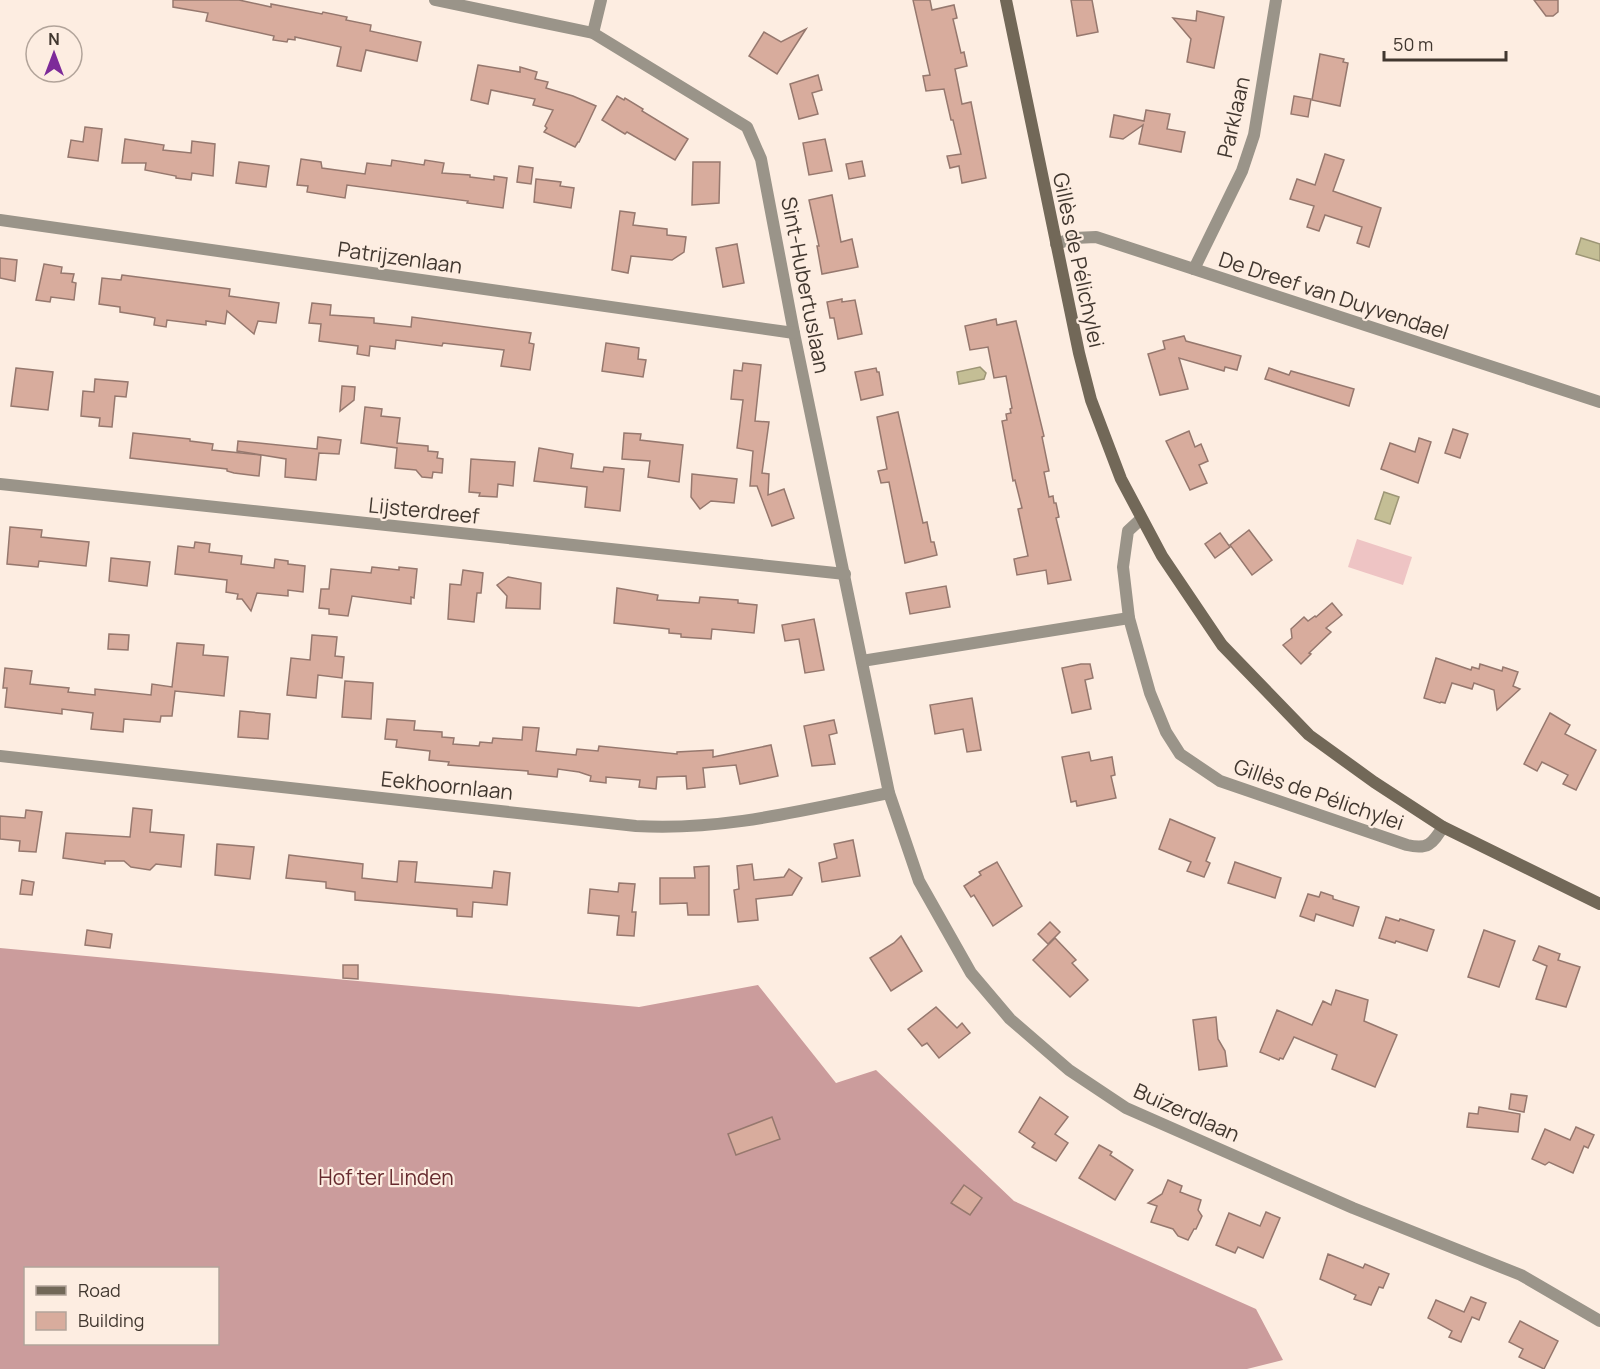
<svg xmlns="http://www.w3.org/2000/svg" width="1600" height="1369" viewBox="0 0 1600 1369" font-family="Manrope,sans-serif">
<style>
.green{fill:#eec4c4}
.forest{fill:#cb9c9c;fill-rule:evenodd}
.water{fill:#c4be95;stroke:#9d9676;stroke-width:1.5}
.building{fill:#d8ac9d;stroke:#96786e;stroke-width:1.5}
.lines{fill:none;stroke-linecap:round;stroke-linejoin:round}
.street{stroke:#9a9489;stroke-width:12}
.secondary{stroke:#726858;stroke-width:12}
.labels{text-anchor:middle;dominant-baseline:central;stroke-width:4.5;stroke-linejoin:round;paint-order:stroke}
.street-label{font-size:21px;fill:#41372f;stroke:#fdede1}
.park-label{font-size:21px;fill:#662b2f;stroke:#fdede1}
</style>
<rect width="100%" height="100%" fill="#fdede1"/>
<path class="green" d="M1357,539L1412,557L1403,585L1348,567Z"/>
<path class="forest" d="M0,948L639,1007L758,985L836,1083L876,1070L1014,1201L1256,1309L1283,1360L1247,1369H0ZM26,1268H218V1344H26Z"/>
<g class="water">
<path d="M1581,238L1600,244V261L1576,254Z"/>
<path d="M980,367L986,373L984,379L959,384L957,372Z"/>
<path d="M1384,492L1399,497L1390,524L1375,519Z"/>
</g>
<g class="building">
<path d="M173,0H239L271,7V4L322,14L323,12L347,17L346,20L371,25L370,31L421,42L417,61L366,50L361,71L337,66L341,47L295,37V40L288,39L287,42L273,40L274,36L206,21L208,13L173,7Z"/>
<path d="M913,0H930L932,10L954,5L957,18L953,19L961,53L964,52L967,66L955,69L962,104L971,102L986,178L962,183L959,166L950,168L947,156L961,154L953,120H951L944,89L926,91L923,76L930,75Z"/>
<path d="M1071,0H1092L1098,32L1077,36Z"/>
<path d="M1534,0H1558V12L1553,16H1546Z"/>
<path d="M1197,11L1224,17L1214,68L1187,62L1191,39L1173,18L1196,21Z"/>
<path d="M806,29L777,74L749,56L764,32L781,42Z"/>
<path d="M1320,54L1344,59L1343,62L1348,63L1340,106L1312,100Z"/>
<path d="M478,65L520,72V67L537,72L535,79L548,82L546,88L573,96L596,106L579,142H578L575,147L544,132L547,128L545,126L553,110L533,105L535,99L491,90L488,104L471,100Z"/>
<path d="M818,75L822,90L812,93L818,114L799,119L790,84Z"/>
<path d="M617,96L624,100L625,98L643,109L642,111L688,139L675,160L627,132L625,134L602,120Z"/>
<path d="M1294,96L1311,99L1308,117L1291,114Z"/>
<path d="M1146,110L1170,114L1167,129L1185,132L1181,152L1139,144L1143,125L1123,139L1110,137L1114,115L1144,121Z"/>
<path d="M85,127L102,129L98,161L68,157L71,140L83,142Z"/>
<path d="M125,139L164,145L163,150L191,153L192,141L215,144L213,176L192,173L191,180L176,178V176L145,170L146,163H122Z"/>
<path d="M825,139L832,171L809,175L803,143Z"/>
<path d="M1325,154L1344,160L1333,191L1381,208L1369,247L1357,243L1362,227L1325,215L1319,231L1307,227L1314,206L1290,199L1297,179L1315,185Z"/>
<path d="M301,159L321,162L322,168L365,174L367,163L391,166L392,160L424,165L425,160L444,163L442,173L470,175V177L494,180V176L507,178L503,208L467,203L468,201L347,185L345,198L307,192L308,186L297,185Z"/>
<path d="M862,161L865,176L849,179L846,164Z"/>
<path d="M239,162L269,166L266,187L236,183Z"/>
<path d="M693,162H720L719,203L692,205Z"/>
<path d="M519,166L533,168L531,184L517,182Z"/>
<path d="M536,179L561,182L560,186L574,188L571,208L534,202Z"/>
<path d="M832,195L841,242L852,239L858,267L822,274L817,246H819L809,200Z"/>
<path d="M620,211L635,213L633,225L667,229V235L686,237L684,252L672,260L631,256L628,273L612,270Z"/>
<path d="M737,244L744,283L723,287L716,248Z"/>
<path d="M0,258L17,260L15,281L0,278Z"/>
<path d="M44,264L62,267L61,273L74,274L72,282L76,283L74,300L51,297L50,302L36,300Z"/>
<path d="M122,275L230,289L229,296L279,303L276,323L258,321L254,334L227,311L225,324L206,321V325L167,320L166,327L154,325L155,318L151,317L120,312V307L99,304L102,278L121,280Z"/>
<path d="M842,299V302L855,300L862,334L838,339L834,318H830L827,302Z"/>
<path d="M312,303L331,305L330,315L374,318V323L411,327L412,317L531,333L529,343L534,344L530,370L501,366L504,350L443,343L442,346L396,340L395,349L370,346L369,356L357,354L358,346L319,341L321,324L309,323Z"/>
<path d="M996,319L997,325L1016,321L1044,436L1042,437L1049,471L1044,472L1049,497L1053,496L1054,503H1056L1059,517L1056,518L1071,580L1048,584L1046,570L1017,575L1014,559L1028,556L1018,509L1022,508L1015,480L1013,481L1002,421L1007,420L1006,414L1011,413L1010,409L1012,408L1006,376L994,378L988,347L970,350L965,326Z"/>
<path d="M1184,336L1186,341L1241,356L1237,370L1225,367L1224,371L1179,358L1188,389L1160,395L1148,354L1165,349L1163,341Z"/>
<path d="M606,343L639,348L638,359L646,360L643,377L602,371Z"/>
<path d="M743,363L761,365L755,421L769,422L762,473L769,474L768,495L784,489L794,518L772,526L757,486H750L753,451L737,448L743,400L731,399L734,370L742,371Z"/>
<path d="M16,368L53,372L48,410L11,406Z"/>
<path d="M876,368L877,372H879L883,395L861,400L855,372Z"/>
<path d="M1269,368L1289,375L1291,371L1354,389L1349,406L1265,379Z"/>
<path d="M95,379L128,382L126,397L115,396L112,427L99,426L100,418L81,416L83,391L94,392Z"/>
<path d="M342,386L355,387L354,400L340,411Z"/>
<path d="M365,407L382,409L381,416L400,418L397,443L428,446V451L438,452L437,458L443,459L442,473L433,472L432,478L422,477L416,470L395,468L397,448L361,443Z"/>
<path d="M898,412L923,523L927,522L931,542H934L937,555L905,563L889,482L881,483L878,471L887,469L877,417Z"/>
<path d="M1453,429L1468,434L1460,458L1445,453Z"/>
<path d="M1189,431L1195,447L1201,444L1208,461L1199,465L1207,483L1190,490L1166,441Z"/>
<path d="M133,433L190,439V441L213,444L212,450L261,455L259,476L234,473L227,471V469L130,458Z"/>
<path d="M624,433L641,434L640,440L683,445L679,482L648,477L650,461L622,459Z"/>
<path d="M318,437L341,440L339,454L319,453L316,480L285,477L286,459L237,451L238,441L317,449Z"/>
<path d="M1419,438L1431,442L1418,483L1381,469L1390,443L1415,452Z"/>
<path d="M539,448L573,454L571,468L603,472L604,467L624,469L620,511L585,507L587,487L534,481Z"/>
<path d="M471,459L515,462L513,486L498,484L497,497L479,496L480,493L469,492Z"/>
<path d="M692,474L737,479L734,503L711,501L700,509L691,497Z"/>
<path d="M10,527L42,530L41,537L89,542L86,566L39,561L38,567L7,564Z"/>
<path d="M1249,530L1272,560L1252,575L1230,545Z"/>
<path d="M1220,533L1230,547L1215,558L1205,544Z"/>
<path d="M195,542L210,544L209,552L242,556L241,564L274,568L275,559L288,561V564L305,566L303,592L288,590V596L257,593L251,611L242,599H237L238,594L226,592L227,580L175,574L178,546L194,548Z"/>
<path d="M111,558L150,562L147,586L109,581Z"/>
<path d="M372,567L399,570V567L417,569L414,598L411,597V604L352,596L348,616L329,614V609L319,608L321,589H329L331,569L371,573Z"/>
<path d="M463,570L483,573L481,593H477L474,622L448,619L450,584L461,585Z"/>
<path d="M508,577L541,583L540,609L506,608L507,596L497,585Z"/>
<path d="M946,586L950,607L910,614L906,593Z"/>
<path d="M617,588L658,595L657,600L699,603L700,597L738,600V603L757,605L754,633L712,629L711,639L681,637V634L669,633V629L614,623Z"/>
<path d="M1332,603L1342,615L1326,628L1331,632L1309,653L1311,654L1301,664L1283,645L1292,638L1291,629L1304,617L1308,621L1315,616L1316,617Z"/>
<path d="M814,619L824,670L805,673L799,639L785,641L782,625Z"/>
<path d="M109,634L129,635L128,650L108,649Z"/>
<path d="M312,635L337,637L335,656L344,657L342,678L318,675L316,698L287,695L291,658L310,660Z"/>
<path d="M177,643L204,645L203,655L228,657L224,696L175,691L172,716H161L160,722L124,719L123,732L91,729L93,713L62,709V714L5,707L7,688H3L5,668L32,671L30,684L69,688L68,692L95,695V689L151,695L152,684L172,687Z"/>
<path d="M1436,658L1471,670L1472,667L1479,669L1480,664L1502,671L1503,667L1518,672L1513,686L1520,689L1497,710L1494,690L1474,683L1472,689L1452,683L1445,703L1441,702L1440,703L1424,698Z"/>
<path d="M1081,664H1090L1093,678L1085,680L1091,709L1072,713L1062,668Z"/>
<path d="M345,681L373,683L371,719L342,717Z"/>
<path d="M972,698L981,750L967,752L963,729L935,734L930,705Z"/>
<path d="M240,711L270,714L268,739L238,737Z"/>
<path d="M1550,713L1570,725L1565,734L1596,750L1576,790L1563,784L1568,775L1542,762L1537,771L1524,764Z"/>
<path d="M387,719L415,721L414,730L442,732V737L454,738L453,744L479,746L480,742L492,743L493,738L522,740L523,727L539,728L536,751L576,755L577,749L598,751L599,746L677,754V752L713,750V757L771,745L778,776L740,784L736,765L703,768L705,787L687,789L686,776L657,777L656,789L639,787L640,780L606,777V783L590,781L591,776L579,772L558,769L557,777L528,774V771L448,765L449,762L429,760L430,751L396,747L397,740L385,739Z"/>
<path d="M834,720L837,733L829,735L835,764L812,766L804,726Z"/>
<path d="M1089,752L1091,761L1112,757L1115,775L1111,776L1116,798L1077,806L1076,801L1071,802L1062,757Z"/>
<path d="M133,808L152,810L150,832L184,835L181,867L156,864L150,870L131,867L124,861H105V864L63,858L66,833L130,837Z"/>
<path d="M26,810L42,812L36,852L19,851L20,841L0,839V816L25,818Z"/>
<path d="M1170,819L1215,838L1206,861L1210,863L1204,877L1187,871L1191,862L1159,849Z"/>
<path d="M853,840L860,876L822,882L819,863L837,858L834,844Z"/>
<path d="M217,844L254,847L250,879L215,875Z"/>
<path d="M289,855L363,864L362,878L397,882L399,861L417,862L415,882L492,888L494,871L510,873L507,905L473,902L472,917L457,916V909L355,900V892L326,888V882L286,878Z"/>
<path d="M997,862L1022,906L993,926L974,895L971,897L964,886L981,875L979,872Z"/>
<path d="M1235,862L1281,878L1275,898L1228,883Z"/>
<path d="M752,864L754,880L784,877L789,869L802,878L792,895L756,899L758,920L738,922L734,890L739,889L737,866Z"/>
<path d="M709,866V915H688L687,903L660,904V878H695L694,867Z"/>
<path d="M22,880L34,882L32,895L20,894Z"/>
<path d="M619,883L635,884L632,912H636L634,936L617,935L619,916L588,913L590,889L618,892Z"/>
<path d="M1321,892L1333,896V899L1359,907L1353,926L1316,914L1314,921L1300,916L1308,894L1319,897Z"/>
<path d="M1386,917L1399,921L1400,919L1434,930L1427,951L1396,941L1395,943L1379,938Z"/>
<path d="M1050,922L1060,932L1048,944L1038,934Z"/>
<path d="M87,930L112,934L110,948L85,945Z"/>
<path d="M1484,930L1515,941L1499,987L1468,977Z"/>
<path d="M901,936L922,971L891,991L870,958L894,943Z"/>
<path d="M1055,938L1076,960L1072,963L1088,980L1070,997L1033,960Z"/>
<path d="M1539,946L1560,954L1558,960L1580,967L1566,1007L1536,999L1547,966L1533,960Z"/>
<path d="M343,965H358V979L343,978Z"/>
<path d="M1336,990L1368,1000L1364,1021L1397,1035L1375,1087L1332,1069L1337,1055L1294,1037L1283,1059L1280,1058L1279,1060L1260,1052L1277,1010L1312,1025L1323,1001L1331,1005Z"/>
<path d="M936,1007L957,1028L962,1023L970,1033L939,1058L927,1043L922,1046L908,1029Z"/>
<path d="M1216,1017L1218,1039L1225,1051L1227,1066L1199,1070L1193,1020Z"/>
<path d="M1511,1094L1527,1096L1524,1112L1509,1109Z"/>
<path d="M1040,1097L1068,1117L1055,1134L1068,1143L1056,1161L1032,1147L1035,1143L1019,1132Z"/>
<path d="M1479,1107L1520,1114L1518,1132L1467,1127L1469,1113L1478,1114Z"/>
<path d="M772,1117L780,1139L736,1155L728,1134Z"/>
<path d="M1576,1127L1594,1135L1588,1148L1584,1146L1573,1173L1549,1162L1545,1165L1532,1159L1545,1129L1570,1140Z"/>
<path d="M1099,1145L1112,1152L1110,1155L1133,1170L1115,1200L1079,1178Z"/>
<path d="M1168,1180L1182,1186L1180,1192L1201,1200L1198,1210L1202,1216L1196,1229H1194L1188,1240L1178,1236L1173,1229L1151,1222L1157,1206L1148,1203L1162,1194Z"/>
<path d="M964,1185L982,1198L970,1215L951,1203Z"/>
<path d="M1266,1212L1280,1218L1263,1258L1238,1247L1235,1253L1216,1245L1229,1213L1260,1226Z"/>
<path d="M1328,1254L1363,1268L1365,1264L1389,1274L1383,1288L1379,1287L1371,1305L1354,1299L1356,1295L1320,1279Z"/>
<path d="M1471,1297L1486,1303L1479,1320L1472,1317L1461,1342L1449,1337L1452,1331L1428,1318L1436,1300L1464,1312Z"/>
<path d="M1520,1321L1558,1341L1544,1369L1519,1357L1523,1349L1509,1342Z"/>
</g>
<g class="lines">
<g class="street">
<path d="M435,0L593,33L747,127L761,159L794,333L889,793L919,881L971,973L1010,1019L1069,1070L1126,1108L1353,1208L1521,1275L1600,1321"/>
<path d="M593,33L601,0"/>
<path d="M0,220L794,333"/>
<path d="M1056,244L1074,238L1096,237L1600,402"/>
<path d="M1194,269L1242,171L1254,135L1276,0"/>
<path d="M0,484L845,574"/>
<path d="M1141,519L1128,531L1123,567L1129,618L1150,693L1166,732L1180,754L1220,781L1407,845C1428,850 1432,844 1443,827"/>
<path d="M862,661L1129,618"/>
<path d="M0,756L636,826C725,831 803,810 889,793"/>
</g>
<path class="secondary" d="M1006,0L1079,353L1091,400L1121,479L1162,556L1222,645L1309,735L1374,782L1443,827L1600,904"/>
</g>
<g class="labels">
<g class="street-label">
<text transform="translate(1233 117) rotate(-77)">Parklaan</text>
<text transform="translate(400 257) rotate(8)">Patrijzenlaan</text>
<text transform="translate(1079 260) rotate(78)">Gillès de Pélichylei</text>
<text transform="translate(806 285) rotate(79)">Sint-Hubertuslaan</text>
<text transform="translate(1334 295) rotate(18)">De Dreef van Duyvendael</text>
<text transform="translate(424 510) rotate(6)">Lijsterdreef</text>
<text transform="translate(447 785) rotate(6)">Eekhoornlaan</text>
<text transform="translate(1319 794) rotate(19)">Gillès de Pélichylei</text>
<text transform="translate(1187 1112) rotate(24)">Buizerdlaan</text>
</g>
<g class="park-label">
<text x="386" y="1177">Hof ter Linden</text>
</g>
</g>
<rect x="24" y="1267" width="195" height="78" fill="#fdede1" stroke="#b2a49a" stroke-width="1.5"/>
<rect x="36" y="1286" width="30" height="9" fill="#726858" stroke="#b2a49a" stroke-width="1.5"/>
<text x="78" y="1297" font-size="18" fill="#41372f">Road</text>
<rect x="36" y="1312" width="30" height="18" fill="#d8ac9d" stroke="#b2a49a" stroke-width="1.5"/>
<text x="78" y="1327" font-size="18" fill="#41372f">Building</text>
<g transform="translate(54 54)"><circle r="28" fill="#fdede1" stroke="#b2a49a" stroke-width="1.5"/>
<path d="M0-4.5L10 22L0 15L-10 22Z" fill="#7d2a99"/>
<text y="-9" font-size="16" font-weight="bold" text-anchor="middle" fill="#41372f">N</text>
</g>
<path d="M1384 51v9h122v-9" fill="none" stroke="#41372f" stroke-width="3"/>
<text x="1393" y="51" font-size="18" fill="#41372f" stroke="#fdede1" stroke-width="4.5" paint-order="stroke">50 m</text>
</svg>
